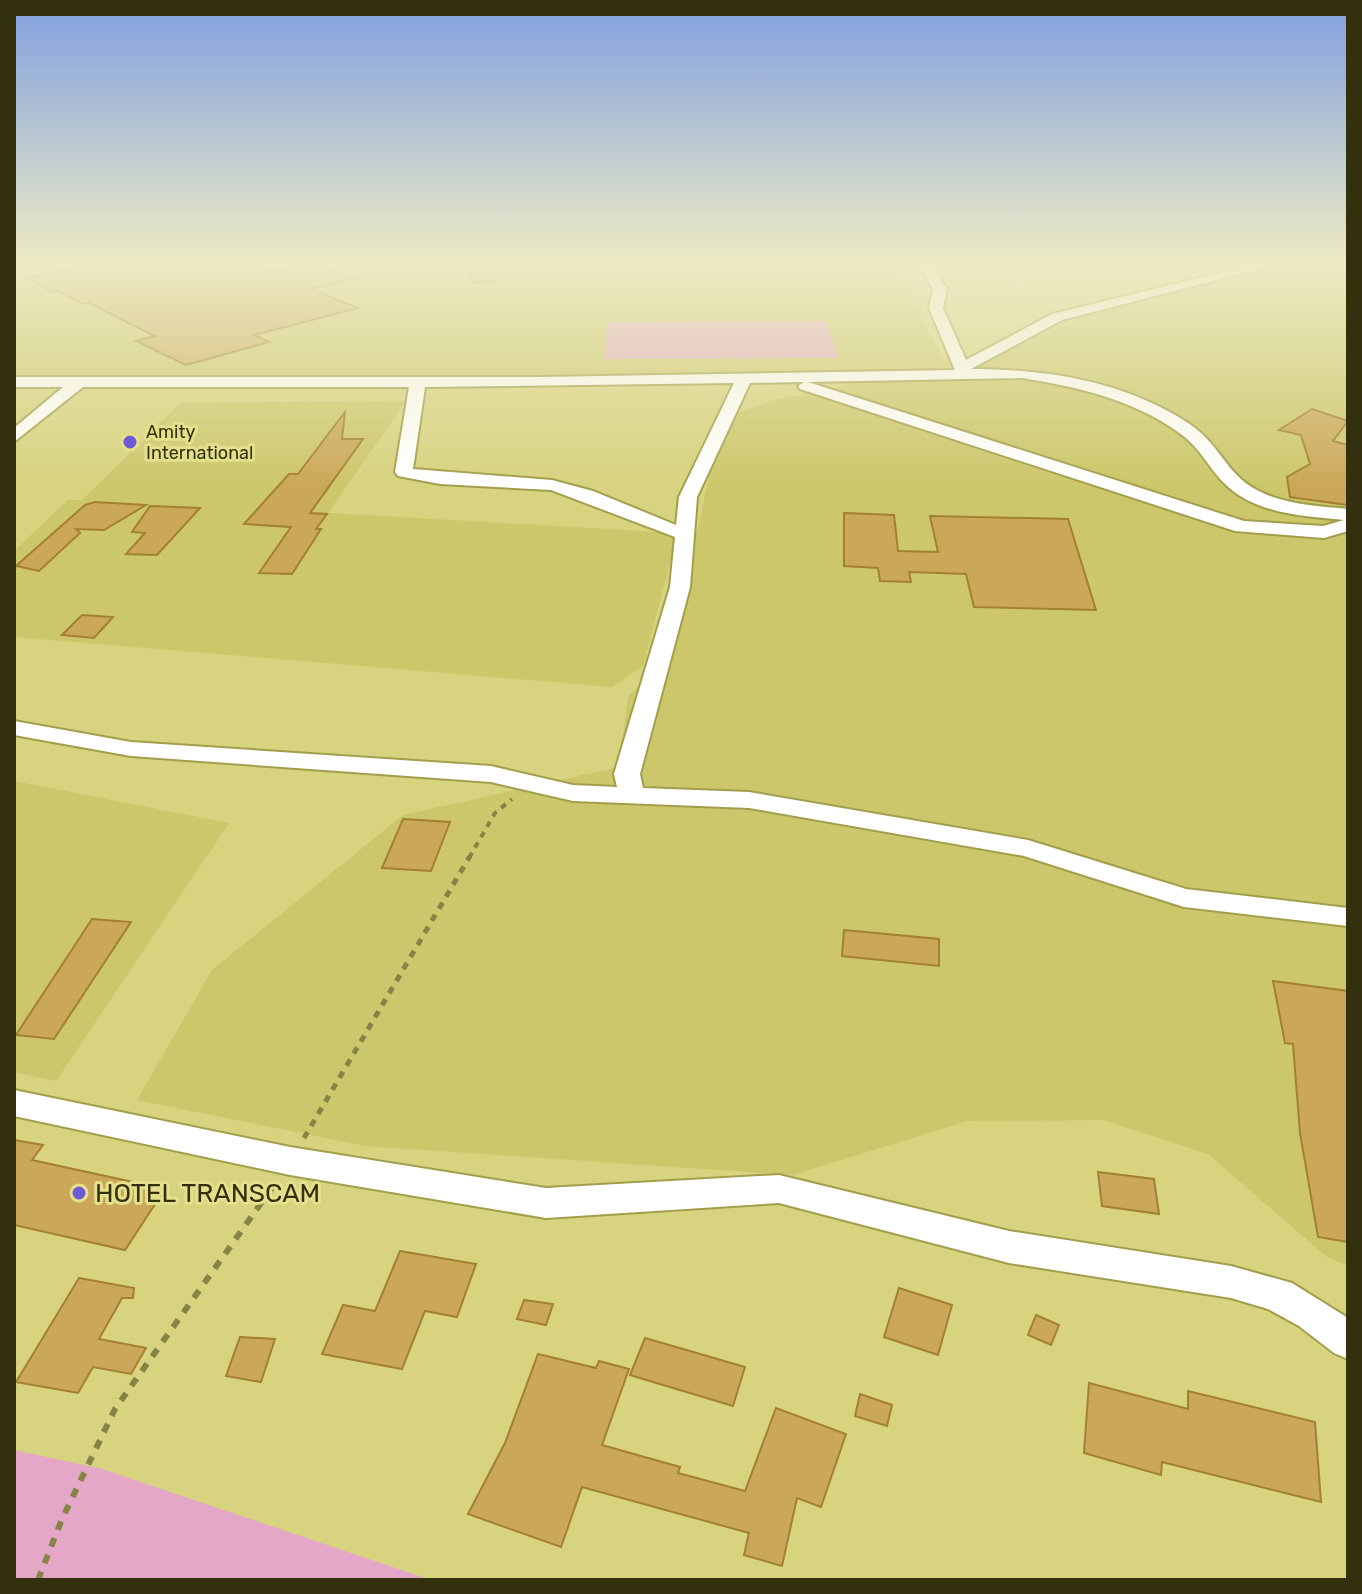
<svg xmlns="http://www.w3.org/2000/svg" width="1362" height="1594" viewBox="0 0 1362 1594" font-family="Rubik,sans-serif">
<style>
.built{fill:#ccc76a}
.green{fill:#e4a7c8}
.building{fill:#cba859;stroke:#a3812f;stroke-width:2}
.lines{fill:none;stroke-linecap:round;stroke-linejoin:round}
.minor-casing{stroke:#a39e4b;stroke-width:4}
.path-far2{stroke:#868347;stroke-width:4;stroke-dasharray:6 6;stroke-linecap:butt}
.path-far1{stroke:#868347;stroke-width:5;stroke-dasharray:7 7;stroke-linecap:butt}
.path{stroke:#868347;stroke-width:6;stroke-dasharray:9 9;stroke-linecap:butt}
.minor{fill:#fff;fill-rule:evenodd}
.poi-dot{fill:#6d5bd5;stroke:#e4e08b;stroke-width:3}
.labels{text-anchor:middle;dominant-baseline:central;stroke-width:6;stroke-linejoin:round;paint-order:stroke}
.far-poi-label{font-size:18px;fill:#33310d;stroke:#e4e08b;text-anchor:start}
.near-poi-label{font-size:26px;fill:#33310d;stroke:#e4e08b;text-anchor:start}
</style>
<rect width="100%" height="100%" fill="#d7d37f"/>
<g class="built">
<path d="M86,263H895L945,362L980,353L1079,310L1242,263H1348V1266L1327,1257L1208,1154L1103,1120L967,1121L793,1175L365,1146L137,1100L212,970L403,815L619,767L628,697L664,660L679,592L700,520L721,419L770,401L905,373L14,378V279Z"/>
<path d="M406,401L328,513L678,533L643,666L612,687L14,637V551L68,500H82L180,403Z"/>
<path d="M14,781L229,823L56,1081L14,1072Z"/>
</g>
<g class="green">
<path d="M826,321L838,358L604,359L607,322Z"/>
<path d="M14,1450L102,1469L431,1580H14Z"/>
</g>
<g class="building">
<path d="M98,263H249L269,272L313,263L354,278L311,289L358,308L254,335L269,342L186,365L136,341L155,336L89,303L83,304L57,291L52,292L27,278Z"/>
<path d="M464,263H489L497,281L472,283Z"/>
<path d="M1312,409L1348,421L1333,441L1348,445V505L1290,497L1287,477L1310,464L1301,435L1279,430Z"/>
<path d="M345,412L342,439H363L310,513L327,514L316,529H321L292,574L259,573L291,527L244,524L289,474H298Z"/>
<path d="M95,502L146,505L104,530L76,529L80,533L39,571L16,566L85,505Z"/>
<path d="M150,506L200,508L157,555L126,554L145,533L132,532Z"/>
<path d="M844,513L894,515L898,551L938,552L930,516L1068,519L1096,610L974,607L966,574L909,572L911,582L880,581L878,568L844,566Z"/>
<path d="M82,615L113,617L94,638L62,635Z"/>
<path d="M403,819L450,822L431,871L382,868Z"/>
<path d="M92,919L131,922L54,1039L16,1035Z"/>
<path d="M844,930L939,939V966L842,956Z"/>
<path d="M1273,981L1348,991V1242L1318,1237L1300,1133L1293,1044L1285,1043Z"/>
<path d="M14,1140L43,1145L32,1160L165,1189L125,1250L14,1225Z"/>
<path d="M1098,1172L1154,1179L1159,1214L1102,1206Z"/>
<path d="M400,1251L476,1264L457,1317L425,1311L402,1369L322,1354L343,1305L375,1311Z"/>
<path d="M79,1278L134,1288L133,1298H122L99,1339L146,1348L131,1374L93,1367L78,1393L16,1382Z"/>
<path d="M899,1288L952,1305L938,1355L884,1337Z"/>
<path d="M524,1300L553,1304L546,1325L517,1319Z"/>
<path d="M1036,1315L1059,1325L1051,1345L1028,1335Z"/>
<path d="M240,1337L275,1339L261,1382L226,1376Z"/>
<path d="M645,1338L745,1367L733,1406L630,1375Z"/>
<path d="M538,1354L596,1368L599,1361L629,1369L602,1445L680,1467L678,1473L745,1491L776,1408L846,1434L821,1507L797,1498L782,1566L744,1555L749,1533L582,1487L561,1547L468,1514L505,1443Z"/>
<path d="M1089,1383L1188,1409V1391L1315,1422L1321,1502L1162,1462L1161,1475L1084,1453Z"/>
<path d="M860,1394L892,1405L887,1426L855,1416Z"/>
</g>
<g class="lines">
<defs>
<g id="minor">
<path d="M918,263H930L947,289L943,308L966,360L1052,314L1261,263H1283L1062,320L971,369C1046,369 1124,381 1188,423C1210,437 1218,454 1234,472C1262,504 1309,505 1348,509V531L1324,538L1235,531L800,389L798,386L804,382L750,383L697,497L690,587L640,774L643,788L749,792L1028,840L1186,889L1348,908V926L1184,907L1024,856L749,808L573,801L491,782L131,756L14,735V721L131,742L491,766L573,785L617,787L614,774L670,587L675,537L551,490L440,484L398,476L395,472L409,387H83L14,442V428L63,387H14V377H541L955,370L929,308L933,289ZM1022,378C1077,387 1132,399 1178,432C1199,446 1206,464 1223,482C1253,514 1303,516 1344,520L1323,526L1244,521L808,382ZM734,383L679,497L676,525L593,491L552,480L413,469L425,387Z"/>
<path d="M14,1090L290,1147L546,1188L779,1175L1009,1231L1231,1266L1292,1283L1348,1318V1359L1334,1353L1299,1326L1268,1309L1231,1298L1009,1263L779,1203L546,1218L290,1175L14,1116Z"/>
</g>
</defs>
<use href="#minor" class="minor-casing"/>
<path class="path-far2" d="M469,858L495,813L512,799"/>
<path class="path-far1" d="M304,1138L470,856"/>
<path class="path" d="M38,1580L62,1519L115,1409L276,1182"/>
<use href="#minor" class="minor"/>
</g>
<linearGradient id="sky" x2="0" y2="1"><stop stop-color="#809fdf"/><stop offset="0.54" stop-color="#edebc5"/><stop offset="1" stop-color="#edebc5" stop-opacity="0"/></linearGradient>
<rect width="1362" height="486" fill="url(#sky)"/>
<g class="poi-dot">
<circle cx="130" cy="442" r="8"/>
<circle cx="79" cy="1193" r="8"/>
</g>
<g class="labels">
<g class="far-poi-label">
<text x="146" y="432">Amity<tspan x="146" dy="21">International</tspan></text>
</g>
<g class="near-poi-label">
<text x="95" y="1193">HOTEL TRANSCAM</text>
</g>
</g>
<rect width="1362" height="1594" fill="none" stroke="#33310d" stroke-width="32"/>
</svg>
